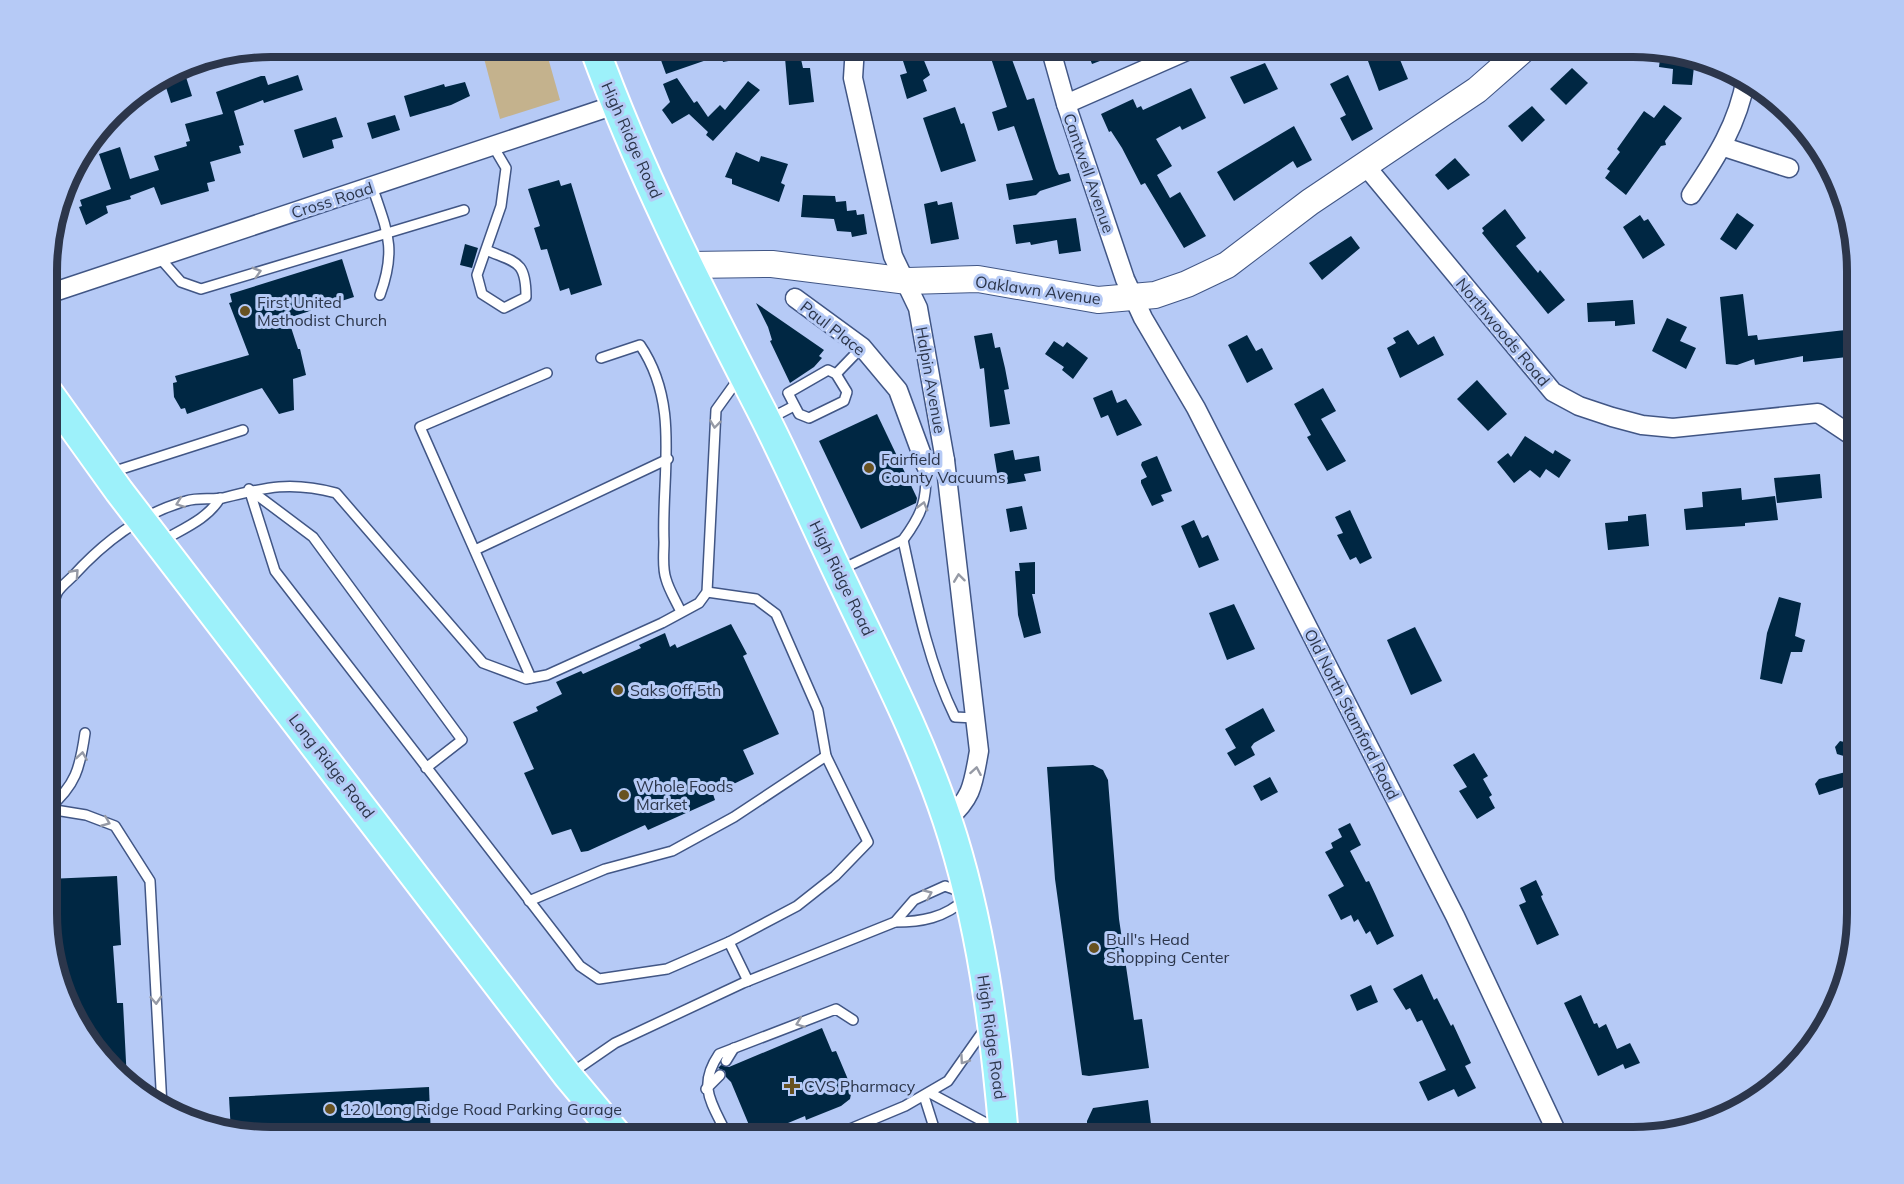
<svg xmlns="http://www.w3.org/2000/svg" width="1904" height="1184" viewBox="0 0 1904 1184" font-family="Mulish,sans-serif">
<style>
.green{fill:#c4b28d}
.building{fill:#002743}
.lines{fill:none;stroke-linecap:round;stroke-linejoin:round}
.lane-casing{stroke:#415685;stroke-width:12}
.street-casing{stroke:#415685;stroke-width:21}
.secondary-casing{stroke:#415685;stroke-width:28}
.primary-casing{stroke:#fff;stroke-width:32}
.lane{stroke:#fff;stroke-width:9}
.street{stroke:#fff;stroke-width:18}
.secondary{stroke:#fff;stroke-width:26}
.primary{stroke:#9df1fa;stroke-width:28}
.oneway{stroke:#969aa5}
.poi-dot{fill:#685221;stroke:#b6caf6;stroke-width:2}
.labels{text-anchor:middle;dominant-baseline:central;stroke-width:6;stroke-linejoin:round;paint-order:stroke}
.street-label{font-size:16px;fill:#2c364b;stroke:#b6caf6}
.poi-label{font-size:16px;fill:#2c364b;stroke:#b6caf6;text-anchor:start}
.rim{fill:none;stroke:#2c364b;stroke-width:8}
</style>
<rect width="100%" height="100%" fill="#b6caf6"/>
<path class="green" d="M481,47H545L560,100L500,119Z"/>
<g class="building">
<path d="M674,46H762V48L744,55L745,58L723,62L721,55L666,74L658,52Z"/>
<path d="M784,46H798L803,68H810L814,102L789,105Z"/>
<path d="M898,46H918L930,75L923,80L927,91L907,99L900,75L907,73Z"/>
<path d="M987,46H1007L1027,100L1034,98L1056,169L1059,175L1069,173L1071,181L1040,191L1036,195L1009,200L1006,184L1033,180L1014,126L998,131L992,112L1007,107Z"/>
<path d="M1085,46H1134V48L1092,64Z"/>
<path d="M1396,50L1408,79L1379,91L1368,61Z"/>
<path d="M1661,51L1695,57L1692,85L1672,84L1673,69L1659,67Z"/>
<path d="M1265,63L1278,89L1244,104L1230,77Z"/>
<path d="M1572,68L1588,83L1566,105L1550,89Z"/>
<path d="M298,75L303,90L264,103L263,100L234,111L244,145L239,146L241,153L210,162L215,181L207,183L209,191L161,205L154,187L130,196L131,199L106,206L108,213L86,225L79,207L82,206L80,200L111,189L99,154L120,147L130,179L159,170L154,156L187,146L186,142L190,141L185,124L223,114L216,92L261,76H265L268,85Z"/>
<path d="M1348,75L1373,129L1352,141L1340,118L1346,115L1330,84Z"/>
<path d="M186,77L192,96L171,103L165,84Z"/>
<path d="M677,78L694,103L697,101L708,117L720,105L725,110L748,81L760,90L713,141L706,135L708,132L689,114L672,124L662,110L670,102L663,84Z"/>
<path d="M465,82L470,96L451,105L410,117L404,96L444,84L445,87Z"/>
<path d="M1191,88L1206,118L1182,130L1180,126L1156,139L1172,166L1157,175L1170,198L1180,192L1206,236L1184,248L1145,183L1141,185L1122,148L1111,131L1109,132L1101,114L1133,99L1137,108L1141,106L1143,110Z"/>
<path d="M1664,105L1682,118L1665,141L1666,145L1661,146L1626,195L1605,178L1610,171L1607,169L1620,152L1617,149L1644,111L1654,118Z"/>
<path d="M1532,106L1545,120L1522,142L1508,126Z"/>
<path d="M955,107L961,124L964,123L976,161L941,172L923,118Z"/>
<path d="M395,115L400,130L372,139L367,123Z"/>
<path d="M336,117L343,137L332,140L334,148L303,158L294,130Z"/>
<path d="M1294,126L1312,160L1297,168L1293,161L1234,201L1217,172Z"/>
<path d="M736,152L759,162L761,156L788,164L781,183L785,185L779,202L732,184V179L725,177Z"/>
<path d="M1455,158L1470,175L1448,190L1435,175Z"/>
<path d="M559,180L561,186L571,183L602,285L571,295L569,288L560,291L547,249L541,250L534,228L540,226L528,189Z"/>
<path d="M803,195L835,196L836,202L846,201L847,211L856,210L857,215L864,214L867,234L852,237L851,232L837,231L834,219L801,217Z"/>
<path d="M937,201L938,205L952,202L959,239L931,244L924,204Z"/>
<path d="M1505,209L1526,238L1516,246L1538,273L1540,270L1565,300L1548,314L1482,233L1484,231L1482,228Z"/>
<path d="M1737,213L1754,225L1736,250L1720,239Z"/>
<path d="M1640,215L1644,221L1648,219L1665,245L1643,259L1623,227Z"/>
<path d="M1076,218L1081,251L1059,254L1057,240L1031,245L1030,242L1016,244L1013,225Z"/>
<path d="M1351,236L1360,248L1322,280L1309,263Z"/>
<path d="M465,244L478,248L472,268L460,265Z"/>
<path d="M342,259L354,297L288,318L298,349H300L306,375L293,379L294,410L279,414L262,388L187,414L185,408L181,409L174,397L173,383L177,382L175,376L249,355L229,303L232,302L230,294Z"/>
<path d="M1743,294L1748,336L1757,335L1758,340L1854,329L1856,356L1803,362V356L1755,365L1754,359L1737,365L1726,364L1720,297Z"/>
<path d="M1633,300L1635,324L1615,326V321L1588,322L1587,303Z"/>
<path d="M756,303L824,350L819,356L822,358L814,367L790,383L770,341L772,340L768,327Z"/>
<path d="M1667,318L1687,327L1680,341L1696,348L1686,369L1652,351Z"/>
<path d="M1408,330L1418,345L1434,336L1444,355L1400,378L1387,348L1396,343L1393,338Z"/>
<path d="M992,333L995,348L1000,347L1005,368L1009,389L1004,390L1010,424L990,427L984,368L980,369L974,336Z"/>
<path d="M1247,335L1256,351L1262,348L1273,369L1247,383L1228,345Z"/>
<path d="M1054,341L1063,347L1067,342L1088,358L1073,379L1062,370L1064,367L1045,354Z"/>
<path d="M1477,380L1507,414L1488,431L1457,399Z"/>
<path d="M1323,388L1336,411L1321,419L1346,461L1327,471L1307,437L1311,435L1294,404Z"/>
<path d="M1112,390L1117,403L1126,399L1142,425L1117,436L1108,415L1101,418L1093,398Z"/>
<path d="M877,414L917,498L916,503L861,529L819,441Z"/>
<path d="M1525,436L1553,454L1555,450L1571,460L1559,478L1546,469L1540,478L1530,470L1514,483L1497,462L1508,453L1511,457Z"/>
<path d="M1013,450L1015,460L1039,456L1041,471L1024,474L1026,481L1007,484L1006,477L998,478L994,454Z"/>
<path d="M1157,456L1172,491L1161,495L1164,501L1152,506L1141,483V480L1147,477L1141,465L1142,462Z"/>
<path d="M1820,474L1822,498L1777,503L1774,478Z"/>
<path d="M1741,488L1742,500L1775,496L1778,520L1745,523V526L1686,530L1684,509L1703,507L1702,492Z"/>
<path d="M1022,506L1027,529L1010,532L1006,509Z"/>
<path d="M1350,510L1372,558L1360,564L1356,557L1350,560L1337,535L1343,533L1335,517Z"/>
<path d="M1646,514L1649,546L1608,550L1605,523L1628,521V516Z"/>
<path d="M1194,520L1202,538L1208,535L1219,560L1199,568L1181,526Z"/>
<path d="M1035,562V594H1032L1041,633L1024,638L1018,615L1015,571H1020L1019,563Z"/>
<path d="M1779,597L1801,603L1795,636L1805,640L1802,652H1791L1782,684L1760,679L1767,633Z"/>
<path d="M1234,604L1255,649L1227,660L1209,613Z"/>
<path d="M731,624L747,654L743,656L779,734L743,750L754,774L713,794L715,800L648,830L645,825L588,851L581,852L571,829L552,835L524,773L534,769L513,722L538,711L536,707L562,694L556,682L581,671L583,674L641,648L639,645L665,633L670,647L675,644L677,648Z"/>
<path d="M1415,627L1442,681L1411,695L1387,640Z"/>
<path d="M1263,708L1275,731L1254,743L1251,747L1255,755L1235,766L1227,753L1236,748L1225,729Z"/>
<path d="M1840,741L1857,745V760L1837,754L1835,747Z"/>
<path d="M1474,753L1488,776L1483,779L1492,795L1489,797L1495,808L1477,819L1459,791L1467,787L1453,765Z"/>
<path d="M1093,765L1103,770L1108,780L1119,919L1134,1020L1142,1019L1149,1068L1089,1076L1082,1075L1055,879L1047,767Z"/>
<path d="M1857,769V783L1819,795L1815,784L1819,779Z"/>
<path d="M1270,777L1278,792L1261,801L1253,786Z"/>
<path d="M1350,823L1361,845L1350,851L1366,882L1369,881L1376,896L1394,936L1377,945L1370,931L1366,934L1358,919L1354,922L1351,915L1341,920L1328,895L1344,886L1325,852L1333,848L1331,843L1342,837L1338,829Z"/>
<path d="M117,876L121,945L113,946L117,1003H123L127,1081L84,1037L51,949L48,918V879Z"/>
<path d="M1536,880L1543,895L1541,896L1542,899L1559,935L1537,945L1519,905L1526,902L1520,888Z"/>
<path d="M1422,974L1434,1000L1437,998L1451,1026L1453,1024L1471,1063L1465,1066L1476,1088L1458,1097L1454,1089L1428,1101L1419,1082L1446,1070L1422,1020L1417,1022L1410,1008L1406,1010L1393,989Z"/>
<path d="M1371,985L1378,1002L1357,1011L1350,995Z"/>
<path d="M1581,995L1594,1024L1597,1023L1599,1028L1606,1024L1617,1049L1630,1043L1640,1063L1625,1069L1623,1064L1598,1076L1564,1003Z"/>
<path d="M822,1028L832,1052L836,1051L852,1089L850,1099L841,1106L806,1120L805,1116L754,1137L731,1082L726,1077L725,1071L718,1068L721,1065L729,1067Z"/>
<path d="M429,1087L431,1137H271L231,1132L229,1097Z"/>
<path d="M1148,1100L1152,1132L1096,1137L1087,1126V1121L1093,1108Z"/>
</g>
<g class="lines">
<defs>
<g id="lane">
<path d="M372,186C387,231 397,248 380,295"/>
<path d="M486,250C516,263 526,260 526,297L504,308L482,294L477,275L501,206L506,168L493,146"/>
<path d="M159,257L181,282L201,289L464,210"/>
<path d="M601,358L640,345C681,405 661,475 664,542C664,553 662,568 666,579C669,590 676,601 681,612"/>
<path d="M828,370L836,374L847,392L844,401L809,418L799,414L788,393Z"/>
<path d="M836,374L862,347"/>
<path d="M769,419L794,406"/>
<path d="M112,472L243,430"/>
<path d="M903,540C923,513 927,500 926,466"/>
<path d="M162,541C182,529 208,519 220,498"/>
<path d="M475,550L668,459"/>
<path d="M840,570L903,540C916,600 928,662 955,717L975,718"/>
<path d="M707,592L756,599L776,614L818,710L826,756L868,842L835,876L797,906L729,942L748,981"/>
<path d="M48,624C51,614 53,602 57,593C60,587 68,581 73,576C104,542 142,513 186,501C199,497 211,500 223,498C267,487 291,481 336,493L483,663L526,679L547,675L662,623L699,603L707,592L716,410L739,378"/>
<path d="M531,678L420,427L547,373"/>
<path d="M426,768L462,740L313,537L249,489L275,571L580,966L599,979L667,969L729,942"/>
<path d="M48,809C76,785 80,768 85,733"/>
<path d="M49,809L86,815L115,826L150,881L162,1107"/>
<path d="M529,901L605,869L672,851L734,817L826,756"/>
<path d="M895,922L914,900L945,886L962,892"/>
<path d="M726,1061L734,1048"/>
<path d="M570,1074L615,1043L743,983L895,922C921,922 945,918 965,899"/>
<path d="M706,1089L720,1075"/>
<path d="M930,1093L997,1129"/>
<path d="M924,1096L937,1137"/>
<path d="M728,1137C713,1104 696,1088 719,1054L836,1009L853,1020"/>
<path d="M831,1137L905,1106L948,1081L986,1027"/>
</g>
<g id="street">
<path d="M855,47L853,78L893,256L918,308L945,460L979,751C973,784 973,797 947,820"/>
<path d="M1050,47L1066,104L1125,279L1143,318L1196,408L1455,916L1559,1137"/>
<path d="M1066,104L1196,47"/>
<path d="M1724,147L1789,168"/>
<path d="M1364,164L1553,392L1579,406L1612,417L1642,425L1673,428L1818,413L1857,439"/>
<path d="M1691,195C1716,158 1738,124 1746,78"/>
<path d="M48,294L615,105"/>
<path d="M795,298L862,347L898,390L926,466L945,460"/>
</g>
<path id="secondary" d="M689,265L772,264L908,281L978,279L1098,300L1155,295L1187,284L1227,265L1310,202L1477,90L1526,47"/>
<g id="primary">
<path d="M594,47C638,168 697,285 756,400C788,461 815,525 845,587C881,663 920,738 947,819C981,921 995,1030 1004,1137"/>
<path d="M48,392L119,491L568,1076L619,1137"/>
</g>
</defs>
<use href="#lane" class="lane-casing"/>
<use href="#street" class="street-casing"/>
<use href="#secondary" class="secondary-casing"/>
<use href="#primary" class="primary-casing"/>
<use href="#lane" class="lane"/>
<use href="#street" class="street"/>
<use href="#secondary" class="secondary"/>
<use href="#primary" class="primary"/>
</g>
<defs><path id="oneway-chevron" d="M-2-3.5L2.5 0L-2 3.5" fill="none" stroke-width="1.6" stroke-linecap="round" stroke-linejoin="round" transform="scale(1.5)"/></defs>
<g class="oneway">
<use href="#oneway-chevron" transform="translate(257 272) rotate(-17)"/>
<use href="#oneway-chevron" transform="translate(715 424) rotate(97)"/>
<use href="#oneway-chevron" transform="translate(180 503) rotate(160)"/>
<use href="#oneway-chevron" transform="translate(923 506) rotate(-75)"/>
<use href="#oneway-chevron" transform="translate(75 573) rotate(-48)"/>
<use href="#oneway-chevron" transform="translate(959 578) rotate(-97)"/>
<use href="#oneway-chevron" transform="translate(82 756) rotate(-81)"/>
<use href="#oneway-chevron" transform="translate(976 771) rotate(-80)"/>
<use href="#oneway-chevron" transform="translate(106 822) rotate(22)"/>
<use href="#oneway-chevron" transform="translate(928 894) rotate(-23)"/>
<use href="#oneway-chevron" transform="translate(156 1000) rotate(87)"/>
<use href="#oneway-chevron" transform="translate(800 1023) rotate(159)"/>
<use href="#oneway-chevron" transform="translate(964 1060) rotate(125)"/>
</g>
<g class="poi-dot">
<circle cx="245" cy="311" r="6"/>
<circle cx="869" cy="468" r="6"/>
<circle cx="618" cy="690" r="6"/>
<circle cx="624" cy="795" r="6"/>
<circle cx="1094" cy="948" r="6"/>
<path d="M789 1077h6v6h6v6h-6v6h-6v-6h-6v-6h6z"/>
<circle cx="330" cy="1109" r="6"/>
</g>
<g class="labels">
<g class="street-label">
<text transform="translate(632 140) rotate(66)">High Ridge Road</text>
<text transform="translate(1089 173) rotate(71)">Cantwell Avenue</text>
<text transform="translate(332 200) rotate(-18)">Cross Road</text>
<text transform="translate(1038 290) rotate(8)">Oaklawn Avenue</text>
<text transform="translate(833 328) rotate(38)">Paul Place</text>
<text transform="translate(1503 332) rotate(50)">Northwoods Road</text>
<text transform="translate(931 380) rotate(80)">Halpin Avenue</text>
<text transform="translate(842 578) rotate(64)">High Ridge Road</text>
<text transform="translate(1352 714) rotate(63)">Old North Stamford Road</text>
<text transform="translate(332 766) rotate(52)">Long Ridge Road</text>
<text transform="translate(992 1037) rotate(82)">High Ridge Road</text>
</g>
<g class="poi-label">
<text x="257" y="302">First United<tspan x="257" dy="18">Methodist Church</tspan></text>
<text x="881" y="459">Fairfield<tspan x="881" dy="18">County Vacuums</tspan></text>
<text x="630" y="690">Saks Off 5th</text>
<text x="636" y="786">Whole Foods<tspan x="636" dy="18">Market</tspan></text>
<text x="1106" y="939">Bull's Head<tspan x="1106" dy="18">Shopping Center</tspan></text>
<text x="804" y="1086">CVS Pharmacy</text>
<text x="342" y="1109">120 Long Ridge Road Parking Garage</text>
</g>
</g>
<path d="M0 0H1904V1184H0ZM271 57H1633A214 214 0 0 1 1847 271V913A214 214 0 0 1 1633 1127H271A214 214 0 0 1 57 913V271A214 214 0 0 1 271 57Z" fill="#b6caf6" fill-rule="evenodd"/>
<path class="rim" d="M271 57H1633A214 214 0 0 1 1847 271V913A214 214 0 0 1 1633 1127H271A214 214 0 0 1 57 913V271A214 214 0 0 1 271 57Z"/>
</svg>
